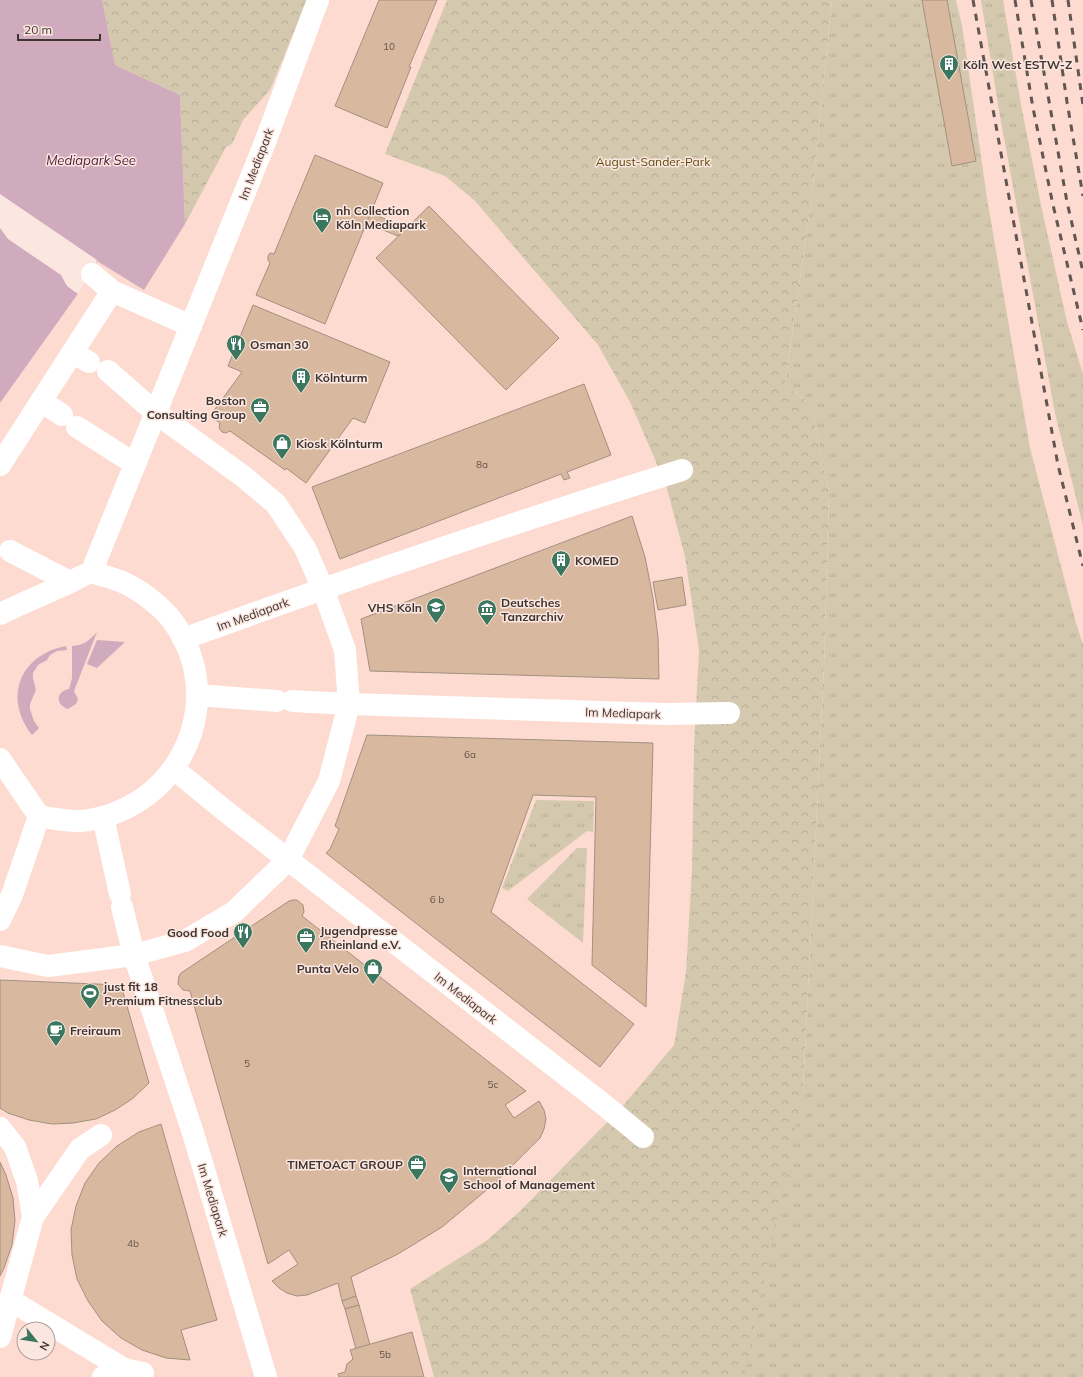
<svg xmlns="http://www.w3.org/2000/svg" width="1083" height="1377" viewBox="0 0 1083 1377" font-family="Mulish,sans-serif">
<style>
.built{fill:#fedbd0;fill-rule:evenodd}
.grass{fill:url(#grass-tufts)}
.forest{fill:url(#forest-crowns)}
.water{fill:#d0abbe}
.pier{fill:#fce7e0}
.building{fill:#d8b99f;stroke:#a29080}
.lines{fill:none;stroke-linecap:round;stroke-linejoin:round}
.minor{stroke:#fff;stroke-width:22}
.rail{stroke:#625652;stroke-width:3;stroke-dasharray:7 7;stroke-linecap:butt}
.labels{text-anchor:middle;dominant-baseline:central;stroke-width:3;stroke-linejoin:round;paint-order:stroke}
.number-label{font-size:10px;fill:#64554c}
.poi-label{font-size:12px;font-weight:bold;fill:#3e3431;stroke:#fce7e0;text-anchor:start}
.park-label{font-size:12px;fill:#5f4a0b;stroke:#fce7e0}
.street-label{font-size:12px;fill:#3e3431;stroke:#fce7e0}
.water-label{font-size:13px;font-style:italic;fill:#50213e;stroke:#fce7e0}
</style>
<defs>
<pattern id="grass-tufts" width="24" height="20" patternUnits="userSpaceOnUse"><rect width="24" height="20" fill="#d4c9ae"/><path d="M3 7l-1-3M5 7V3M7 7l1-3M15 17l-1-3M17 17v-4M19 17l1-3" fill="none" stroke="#b7ad96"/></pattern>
<pattern id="forest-crowns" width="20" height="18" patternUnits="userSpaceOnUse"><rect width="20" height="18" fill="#d4c9ae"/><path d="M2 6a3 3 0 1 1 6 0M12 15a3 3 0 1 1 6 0" fill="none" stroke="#b7ad96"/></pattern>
</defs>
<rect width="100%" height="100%" fill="#fce7e0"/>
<g class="built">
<path d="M0,0H447L385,154L445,176L475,201L576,318L598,345L630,402L666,485L685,557L699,650L694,746L692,868L686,972L674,1045L621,1108L520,1211L486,1241L410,1289L434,1377H0ZM24,1329H48V1353H24Z"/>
<path d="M956,0H1083V644L1076,623L1030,448L987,198L962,25Z"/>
</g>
<g class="grass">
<path d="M832,0H956L962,25L987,198L1030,448L1076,623L1083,644V1377H662L803,1091L824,666L829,494L811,404L785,385L812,194Z"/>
<path d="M981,0H1003L1022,110L1041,205L1067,322L1083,374V526L1055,413L999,111Z"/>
<path d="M536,800L594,801L593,832L587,831L508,891L502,888Z"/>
<path d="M577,848H587L583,943L527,899Z"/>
</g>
<g class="forest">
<path d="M102,0H307L270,90L243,120L232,144L226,147L185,224L180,95L115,65Z"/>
<path d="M447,0H832L812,194L785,385L811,404L829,494L824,666L803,1091L744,1377H434L410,1289L486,1241L520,1211L621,1108L674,1045L686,972L692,868L694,746L699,650L685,557L666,485L630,402L598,345L475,201L445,176L385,154Z"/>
</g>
<g class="water">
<path d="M0,0H102L115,65L180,95L185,224L144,290L97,261L92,274L0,403Z"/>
<path d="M97,632L74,691L78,699L76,704L68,709C55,705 56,691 69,689L72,678V646C84,645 89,641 97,632Z"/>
<path d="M97,640L125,642L97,668L87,664Z"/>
<path d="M66,646L67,650L57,651L50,655L47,660L38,665L33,673V678L36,690L30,704V709L34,721L39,728L32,735C3,697 20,655 66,646Z"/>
</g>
<path class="pier" d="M0,194L97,260L92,274L78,294L67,286L61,275L8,239L0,228Z"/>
<g class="building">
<path d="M379,0H437L409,67H411L387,128L335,106Z"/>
<path d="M922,0H947L976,161L952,166Z"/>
<path d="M315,155L383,183L325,324L256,295L270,263L268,260V256L270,253L274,254Z"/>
<path d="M429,206L559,338L506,390L376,258Z"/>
<path d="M371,213L406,228L398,236L366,223Z"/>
<path d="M253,305L390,362L365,423L353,418L306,483L286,468L285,470L230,431L226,433L222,432L219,428L220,423L210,416L242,372L228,366Z"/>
<path d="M584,384L611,455L567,472L570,478L564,480L561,474L340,559L312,487Z"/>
<path d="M632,516L645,557L653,598L658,637L659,679L370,671L361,619Z"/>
<path d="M682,577L686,605L658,610L653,582Z"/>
<path d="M367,735L653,743L646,1007L592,965L596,797L533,795L491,912L634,1024L600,1067L326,853L330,849L339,829L335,826Z"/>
<path d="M293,900H297L303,905L304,912L302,916L526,1091L505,1105L514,1118L539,1101L544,1110L546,1119L544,1129L540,1138L495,1183L442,1227L416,1243L396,1255L351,1277L356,1296L342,1301L338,1283L307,1295L297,1296L287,1293L279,1288L272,1281L298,1264L289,1250L268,1264L190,991L183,990L178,984L179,976L181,973L289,901Z"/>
<path d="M0,980L121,985L149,1083L132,1099L115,1110L96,1119L73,1123L52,1124L29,1120L8,1113L0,1108Z"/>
<path d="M161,1124L217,1320L181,1330L190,1360L166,1358L142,1350L121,1338L102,1321L88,1301L77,1279L72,1255L71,1230L76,1206L85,1183L99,1163L117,1146L139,1132Z"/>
<path d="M0,1162L6,1175L13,1198L15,1221L12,1245L4,1268L0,1276Z"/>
<path d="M356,1296L359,1305L345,1309L342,1301Z"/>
<path d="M359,1305L370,1345L356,1349L345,1309Z"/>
<path d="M412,1332L424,1377H339L338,1374L345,1372L347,1364L353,1359L350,1350Z"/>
</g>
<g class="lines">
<g class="minor">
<path d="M92,274L112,291L191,326"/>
<path d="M73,353L89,362"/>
<path d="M41,401L62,415"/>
<path d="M77,427L135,464"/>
<path d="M0,465L112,291"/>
<path d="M10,551L70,582"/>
<path d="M91,573L264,145L318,0"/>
<path d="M0,614C23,603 46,593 69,583C75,580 86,573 91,573C94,572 98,574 100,575C115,578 129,584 142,593C152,600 163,609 171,619C213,673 203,750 150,793C131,808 106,819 81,821C67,821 53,819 39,816L0,759"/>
<path d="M183,639C348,579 515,522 682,470"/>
<path d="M197,695L277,701"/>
<path d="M292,701L349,704L664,714L729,713"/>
<path d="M174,769L224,810L603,1104L643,1137"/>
<path d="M103,817L120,894"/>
<path d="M122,907L134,955L193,1133L266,1377"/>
<path d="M0,920L12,895L39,816"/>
<path d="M0,956L48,966L134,955L185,941L234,912L288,860L329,781L349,704L345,650L323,589L305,548L276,504L244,477L156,413L108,371"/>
<path d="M0,1128L15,1147L27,1181L33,1217"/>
<path d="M10,1300L124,1369L103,1377"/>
<path d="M0,1337L33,1217L80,1149L101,1135"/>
<path d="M124,1369L143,1373"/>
</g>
<g class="rail">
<path d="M973,0L1058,465L1083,566"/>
<path d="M1015,0L1033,108L1053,205L1083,330"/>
<path d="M1031,0L1067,202L1083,272"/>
<path d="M1052,0L1067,102L1083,196"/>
<path d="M1068,0L1083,105"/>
</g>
</g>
<defs>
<symbol id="building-pin" viewBox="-11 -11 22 30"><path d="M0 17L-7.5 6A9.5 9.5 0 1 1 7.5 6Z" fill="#3b765f" stroke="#fce7e0"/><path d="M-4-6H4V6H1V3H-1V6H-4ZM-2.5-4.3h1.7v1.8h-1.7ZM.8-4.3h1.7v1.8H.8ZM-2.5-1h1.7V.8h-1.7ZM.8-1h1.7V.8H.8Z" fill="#fff"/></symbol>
<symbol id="hotel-pin" viewBox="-11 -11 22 30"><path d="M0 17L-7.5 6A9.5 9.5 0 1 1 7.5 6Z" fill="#3b765f" stroke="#fce7e0"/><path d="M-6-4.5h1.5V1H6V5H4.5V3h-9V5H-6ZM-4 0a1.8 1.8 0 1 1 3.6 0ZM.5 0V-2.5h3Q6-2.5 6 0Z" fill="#fff"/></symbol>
<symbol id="restaurant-pin" viewBox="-11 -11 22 30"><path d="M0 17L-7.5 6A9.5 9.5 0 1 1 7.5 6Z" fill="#3b765f" stroke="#fce7e0"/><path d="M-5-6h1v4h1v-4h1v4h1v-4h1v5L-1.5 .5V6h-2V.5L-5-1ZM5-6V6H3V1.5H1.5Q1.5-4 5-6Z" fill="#fff"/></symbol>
<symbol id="office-pin" viewBox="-11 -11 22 30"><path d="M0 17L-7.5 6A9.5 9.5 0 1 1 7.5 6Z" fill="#3b765f" stroke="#fce7e0"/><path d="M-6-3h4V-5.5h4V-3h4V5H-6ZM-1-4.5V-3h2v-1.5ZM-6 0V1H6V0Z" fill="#fff"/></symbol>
<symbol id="shop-pin" viewBox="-11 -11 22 30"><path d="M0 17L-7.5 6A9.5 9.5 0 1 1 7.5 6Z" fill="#3b765f" stroke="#fce7e0"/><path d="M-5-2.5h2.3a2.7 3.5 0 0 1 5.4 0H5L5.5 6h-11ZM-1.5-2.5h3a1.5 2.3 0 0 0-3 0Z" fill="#fff"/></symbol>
<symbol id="school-pin" viewBox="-11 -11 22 30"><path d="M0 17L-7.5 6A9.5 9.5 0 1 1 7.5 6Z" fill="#3b765f" stroke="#fce7e0"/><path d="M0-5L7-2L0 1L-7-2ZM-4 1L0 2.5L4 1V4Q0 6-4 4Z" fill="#fff"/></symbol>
<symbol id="museum-pin" viewBox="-11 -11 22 30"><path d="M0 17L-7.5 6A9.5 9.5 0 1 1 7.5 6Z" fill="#3b765f" stroke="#fce7e0"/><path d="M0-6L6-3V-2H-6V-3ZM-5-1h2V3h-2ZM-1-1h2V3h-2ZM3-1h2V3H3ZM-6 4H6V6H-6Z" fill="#fff"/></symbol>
<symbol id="stadium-pin" viewBox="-11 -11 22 30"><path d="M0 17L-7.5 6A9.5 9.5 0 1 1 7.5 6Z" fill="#3b765f" stroke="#fce7e0"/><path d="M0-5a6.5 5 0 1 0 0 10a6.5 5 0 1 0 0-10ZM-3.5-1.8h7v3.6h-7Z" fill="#fff"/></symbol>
<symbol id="cafe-pin" viewBox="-11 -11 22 30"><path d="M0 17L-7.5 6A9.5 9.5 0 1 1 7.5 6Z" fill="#3b765f" stroke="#fce7e0"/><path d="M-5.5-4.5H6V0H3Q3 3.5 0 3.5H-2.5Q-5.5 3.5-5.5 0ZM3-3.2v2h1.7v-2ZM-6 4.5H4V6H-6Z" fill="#fff"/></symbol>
<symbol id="university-pin" viewBox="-11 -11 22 30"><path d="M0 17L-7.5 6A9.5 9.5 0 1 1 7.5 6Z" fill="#3b765f" stroke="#fce7e0"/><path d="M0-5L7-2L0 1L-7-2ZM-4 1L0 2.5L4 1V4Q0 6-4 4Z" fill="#fff"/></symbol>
</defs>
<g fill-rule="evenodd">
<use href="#building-pin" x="938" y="53" width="22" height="30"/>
<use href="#hotel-pin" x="311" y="206" width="22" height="30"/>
<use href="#restaurant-pin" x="225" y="333" width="22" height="30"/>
<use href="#building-pin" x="290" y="366" width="22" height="30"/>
<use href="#office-pin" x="249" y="396" width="22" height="30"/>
<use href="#shop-pin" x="271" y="432" width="22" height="30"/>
<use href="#building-pin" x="550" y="549" width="22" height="30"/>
<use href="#school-pin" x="425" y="596" width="22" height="30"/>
<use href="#museum-pin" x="476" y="598" width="22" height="30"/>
<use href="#restaurant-pin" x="232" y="921" width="22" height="30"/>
<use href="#office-pin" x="295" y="926" width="22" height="30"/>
<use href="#shop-pin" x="362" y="957" width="22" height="30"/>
<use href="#stadium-pin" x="79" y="982" width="22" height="30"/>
<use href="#cafe-pin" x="45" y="1019" width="22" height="30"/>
<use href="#office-pin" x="406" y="1153" width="22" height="30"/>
<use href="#university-pin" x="438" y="1166" width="22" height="30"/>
</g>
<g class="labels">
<g class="number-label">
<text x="389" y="46">10</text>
<text x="482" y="464">8a</text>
<text x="470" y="754">6a</text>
<text x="437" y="899">6 b</text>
<text x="247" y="1063">5</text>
<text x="493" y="1084">5c</text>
<text x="133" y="1243">4b</text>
<text x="385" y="1354">5b</text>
</g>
<g class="poi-label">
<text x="963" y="64">Köln West ESTW-Z</text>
<text x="336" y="210">nh Collection<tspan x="336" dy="14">Köln Mediapark</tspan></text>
<text x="250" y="344">Osman 30</text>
<text x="315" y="377">Kölnturm</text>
<text x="246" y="400" text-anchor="end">Boston<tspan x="246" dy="14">Consulting Group</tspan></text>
<text x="296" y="443">Kiosk Kölnturm</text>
<text x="575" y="560">KOMED</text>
<text x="501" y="602">Deutsches<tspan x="501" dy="14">Tanzarchiv</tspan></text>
<text x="422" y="607" text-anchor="end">VHS Köln</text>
<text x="320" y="930">Jugendpresse<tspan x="320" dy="14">Rheinland e.V.</tspan></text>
<text x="229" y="932" text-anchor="end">Good Food</text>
<text x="359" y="968" text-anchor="end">Punta Velo</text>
<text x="104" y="986">just fit 18<tspan x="104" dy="14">Premium Fitnessclub</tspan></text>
<text x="70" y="1030">Freiraum</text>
<text x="403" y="1164" text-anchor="end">TIMETOACT GROUP</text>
<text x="463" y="1170">International<tspan x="463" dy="14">School of Management</tspan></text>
</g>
<g class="park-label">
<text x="653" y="161">August-Sander-Park</text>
</g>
<g class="street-label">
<text transform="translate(256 164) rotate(-69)">Im Mediapark</text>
<text transform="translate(253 614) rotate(-20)">Im Mediapark</text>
<text transform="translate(623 713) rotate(2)">Im Mediapark</text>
<text transform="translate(466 998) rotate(38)">Im Mediapark</text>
<text transform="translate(213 1200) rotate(73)">Im Mediapark</text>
</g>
<g class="water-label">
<text x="91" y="160">Mediapark See</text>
</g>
</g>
<g transform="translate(36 1341) rotate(120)"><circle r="19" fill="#fce7e0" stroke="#b09f9a"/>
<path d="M0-3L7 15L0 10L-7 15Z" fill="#3b765f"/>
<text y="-6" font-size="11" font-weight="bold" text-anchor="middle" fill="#3e3431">N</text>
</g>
<path d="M18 34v6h82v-6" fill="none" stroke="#3e3431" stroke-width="2"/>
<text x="24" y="34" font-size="12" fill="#3e3431" stroke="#fce7e0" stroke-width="3" paint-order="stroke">20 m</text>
</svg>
